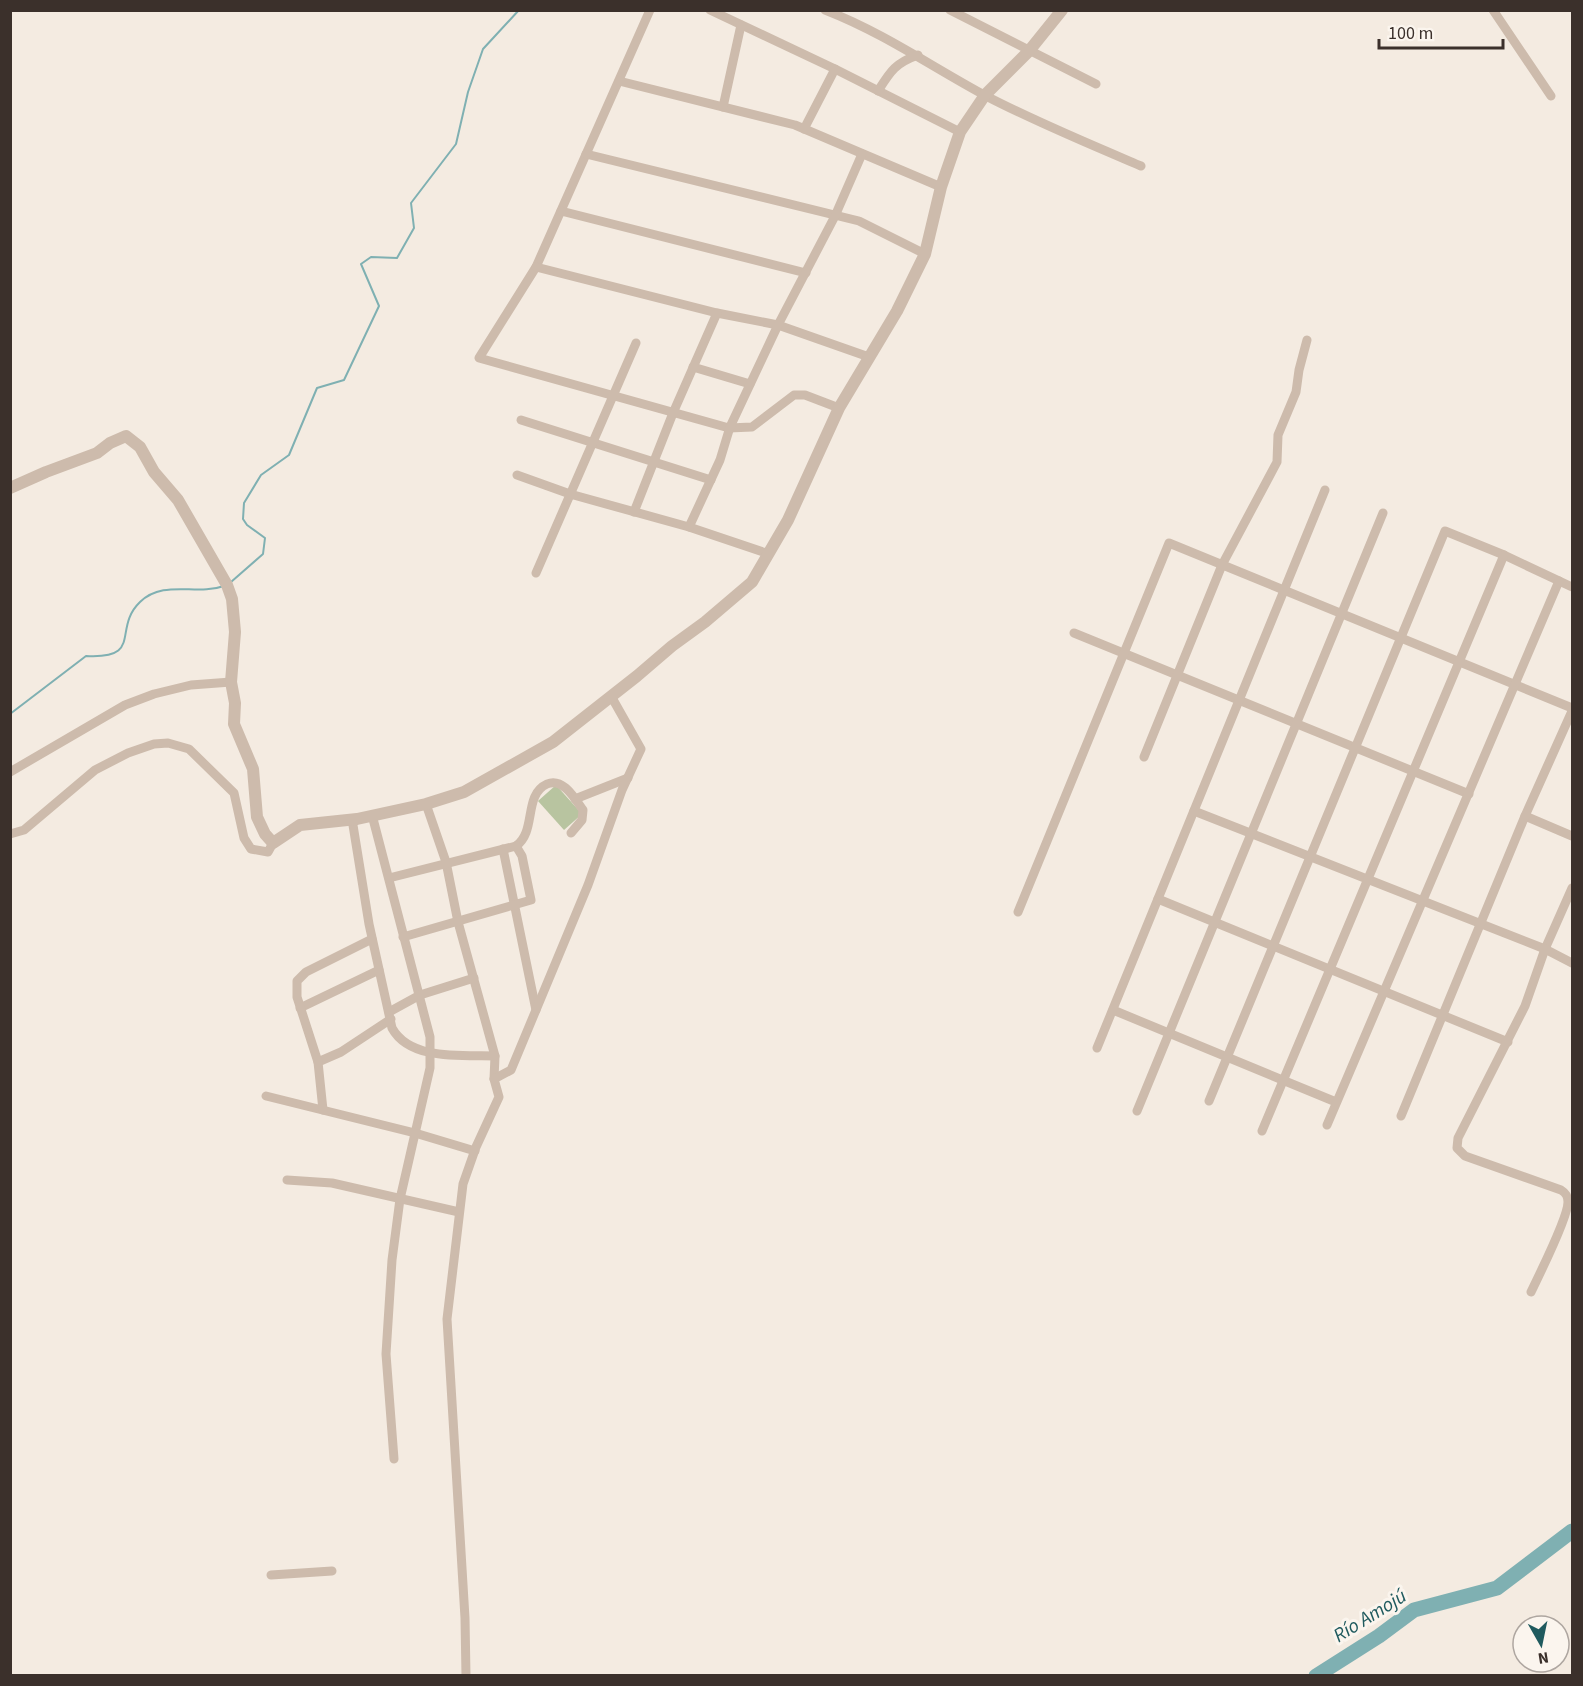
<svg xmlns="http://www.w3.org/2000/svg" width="1583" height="1686" viewBox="0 0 1583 1686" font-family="'Source Sans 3',sans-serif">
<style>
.green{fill:#b8c4a0}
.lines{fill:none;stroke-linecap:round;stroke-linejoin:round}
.stream{stroke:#7fb0b2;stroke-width:2}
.river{stroke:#7fb0b2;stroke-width:15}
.minor{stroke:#cdbbac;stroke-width:9}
.tertiary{stroke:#cdbbac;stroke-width:12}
.labels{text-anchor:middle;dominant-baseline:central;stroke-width:6;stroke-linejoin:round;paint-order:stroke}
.water-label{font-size:20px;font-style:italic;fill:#1f5a5e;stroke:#fbf5ee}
</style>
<rect width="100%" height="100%" fill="#f4ebe1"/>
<path class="green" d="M556,785L582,814L564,830L538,801Z"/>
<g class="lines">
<g class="stream">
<path d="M231,582L263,554L265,538L247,525L243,519L244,503L261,475L289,455L317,388L344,380L379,306L361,264L371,257L397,258L414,228L411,203L456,144L468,92L483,49L519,10"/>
<path d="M10,714L86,656C144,659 112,629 140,602C164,579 196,596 224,586"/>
</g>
<path class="river" d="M1316,1676L1379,1636L1414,1610L1497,1588L1572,1531"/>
<g class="minor">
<path d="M650,10L536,267L479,358L729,428L752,427L794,395H805L839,408"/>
<path d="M710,10L835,69L960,132"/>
<path d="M825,10C884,33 932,67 986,96C1036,122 1089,144 1141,166"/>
<path d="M950,10L1096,84"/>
<path d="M1493,10L1551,96"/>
<path d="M619,81L795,125L941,187"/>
<path d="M878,91C890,72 895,63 918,55"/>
<path d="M723,107L741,25"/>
<path d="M804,129L835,69"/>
<path d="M586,154L859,221L925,254"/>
<path d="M561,211L806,273"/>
<path d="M536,267L717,313L778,325L869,357"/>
<path d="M693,367L750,384"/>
<path d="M521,420L711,480"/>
<path d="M517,475L570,494L689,527L769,554"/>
<path d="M634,512L673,413L717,313"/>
<path d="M689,527L720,460L730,427L778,325L835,216L862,154"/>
<path d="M536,573L636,343"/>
<path d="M1074,633L1469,794"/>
<path d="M1144,757L1222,565L1277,462L1278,435L1296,392L1299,370L1307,340"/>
<path d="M10,772L125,705L154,694L191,685L231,682"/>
<path d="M575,799L628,778"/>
<path d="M426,804L446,862L458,922L495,1056L494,1079"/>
<path d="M1194,811L1545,949L1572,888"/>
<path d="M372,815L430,1037V1068L400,1199L392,1260L386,1354L394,1459"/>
<path d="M1525,816L1572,836"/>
<path d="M352,819L369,924L392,1028C410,1061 463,1055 495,1056"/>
<path d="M10,834L24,830L95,770L128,753L154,744L168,743L189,749L234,793L244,838L251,849L268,852L273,843"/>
<path d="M516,846C537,831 523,795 547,784C563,777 575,799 583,810L582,820L571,833"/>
<path d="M503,849L536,1010"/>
<path d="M389,878L516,846L522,856L531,900L403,937"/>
<path d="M1158,899L1508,1042"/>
<path d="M1018,912L1169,543L1572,708"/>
<path d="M300,1008L379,970"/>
<path d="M1113,1010L1336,1102"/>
<path d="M389,1012L420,995L474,978"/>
<path d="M1097,1048L1325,490"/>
<path d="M318,1062L341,1052L391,1019"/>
<path d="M266,1096L415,1133L475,1151"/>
<path d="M1209,1101L1445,531L1504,555L1572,587"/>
<path d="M323,1110L318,1062L297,997V981L306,972L372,939"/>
<path d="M1137,1111L1383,513"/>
<path d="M1401,1116L1525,816L1572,711"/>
<path d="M1327,1125L1559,581"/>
<path d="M1262,1131L1504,555"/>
<path d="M287,1180L332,1183L459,1212"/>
<path d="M1531,1292C1539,1275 1568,1218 1568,1202C1568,1196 1566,1193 1561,1190L1465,1156L1457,1148L1458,1138L1525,1006L1545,949L1572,963"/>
<path d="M271,1575L332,1571"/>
<path d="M466,1676L465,1618L447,1319L463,1184L476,1147L499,1097L494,1079L511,1070L588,885L622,790L641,749L611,696"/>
</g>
<path class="tertiary" d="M10,488L46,472L97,453L110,443L126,436L140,447L154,472L178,500L227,585L232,599L235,632L231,682L235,703L234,724L253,769L257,817L265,834L273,843L300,825L357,819L426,804L464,792L553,742L637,676L672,646L705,622L752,582L788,520L839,408L897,311L925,254L941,187L960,132L985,95L1029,51L1062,10"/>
</g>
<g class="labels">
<g class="water-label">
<text transform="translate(1370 1616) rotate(-32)">Río Amojú</text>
</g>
</g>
<rect width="1583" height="1686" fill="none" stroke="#3b302b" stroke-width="24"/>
<g transform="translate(1541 1644) rotate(171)"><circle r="28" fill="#fbf5ee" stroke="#aea6a0" stroke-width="1.5"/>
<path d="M0-4.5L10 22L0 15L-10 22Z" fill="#1f5a5e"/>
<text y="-9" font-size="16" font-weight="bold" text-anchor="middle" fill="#3b302b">N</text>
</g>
<path d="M1379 39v9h124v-9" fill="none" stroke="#3b302b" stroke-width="3"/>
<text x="1388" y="39" font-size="18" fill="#3b302b" stroke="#fbf5ee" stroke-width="4.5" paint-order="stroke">100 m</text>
</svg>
